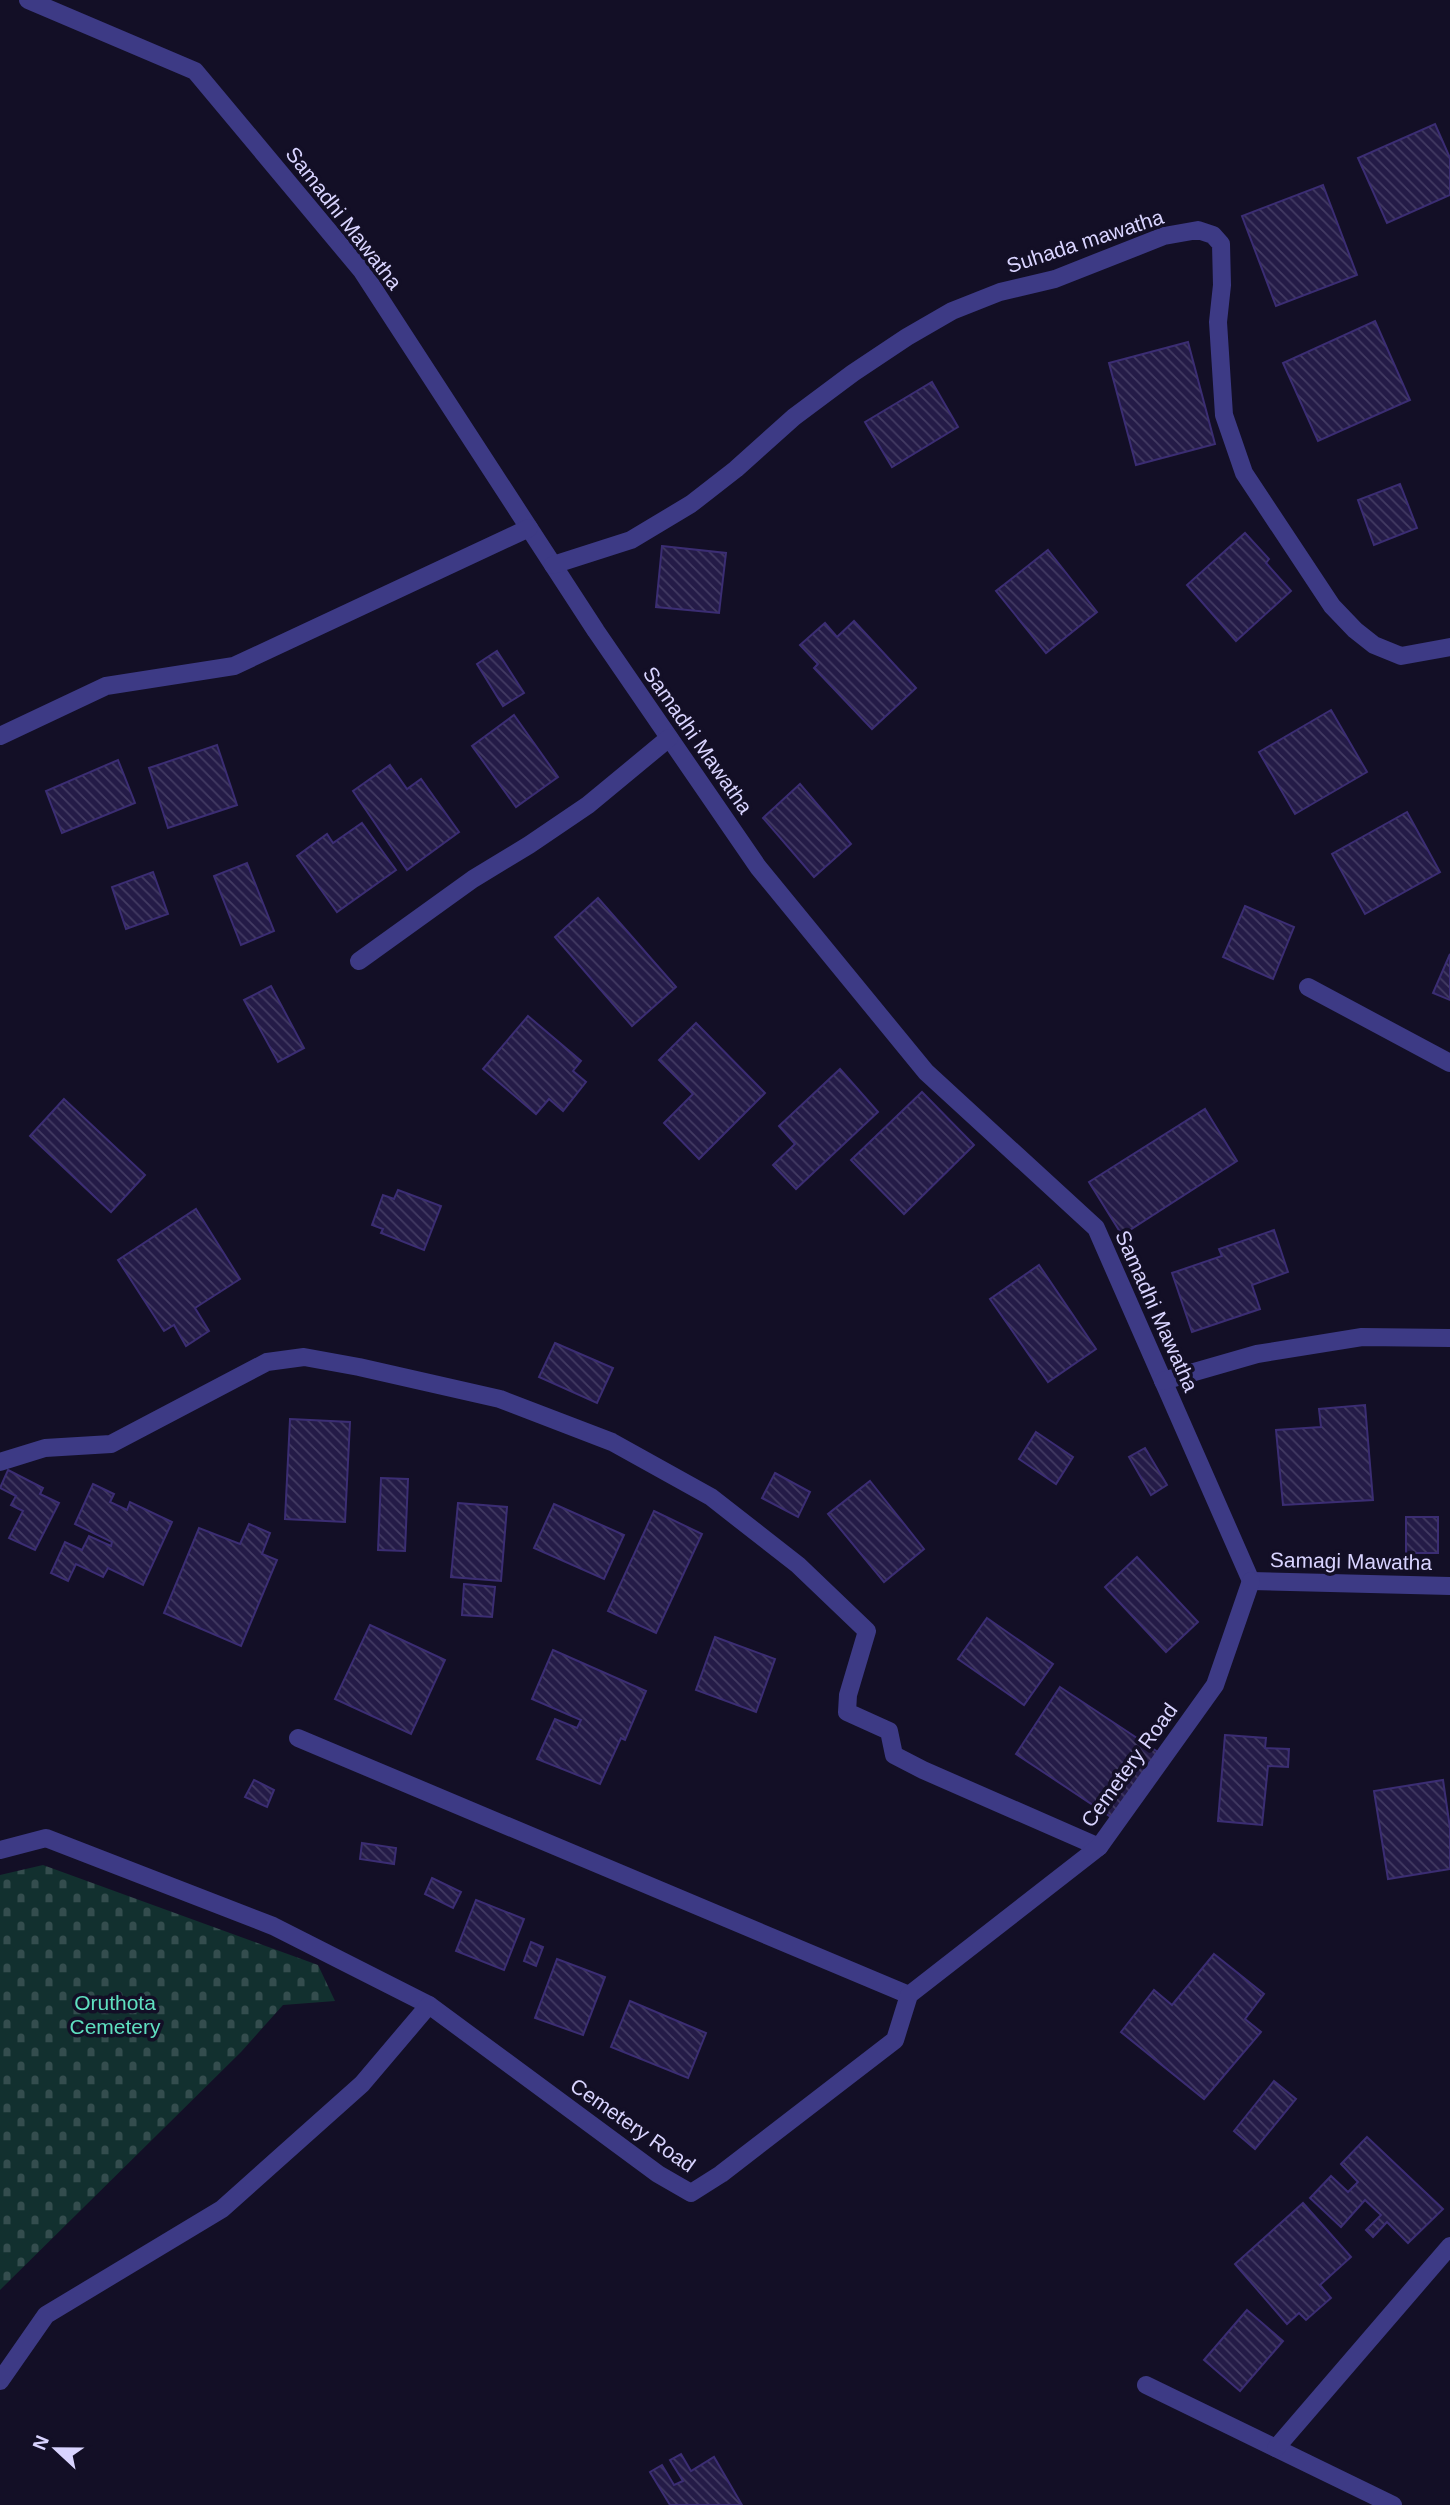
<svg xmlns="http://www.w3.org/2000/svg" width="1450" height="2505" viewBox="0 0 1450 2505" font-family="Arial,sans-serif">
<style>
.cemetery{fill:url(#cemetery-stones)}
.building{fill:url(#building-back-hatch);stroke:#3b2d73;stroke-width:2}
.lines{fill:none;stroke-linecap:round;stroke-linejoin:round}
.street{stroke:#3d3a85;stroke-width:18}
.labels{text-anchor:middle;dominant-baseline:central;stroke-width:7;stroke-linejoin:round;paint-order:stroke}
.street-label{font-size:21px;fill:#d9d4ff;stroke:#130f26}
.park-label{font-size:21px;fill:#5fe0c0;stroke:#130f26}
</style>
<defs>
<pattern id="cemetery-stones" width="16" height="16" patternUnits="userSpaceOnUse" patternTransform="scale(1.75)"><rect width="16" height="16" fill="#12302f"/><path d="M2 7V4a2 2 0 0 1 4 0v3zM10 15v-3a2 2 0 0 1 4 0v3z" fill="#344d4e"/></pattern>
<pattern id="building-back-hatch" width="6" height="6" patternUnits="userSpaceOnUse" patternTransform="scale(1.75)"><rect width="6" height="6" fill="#241b47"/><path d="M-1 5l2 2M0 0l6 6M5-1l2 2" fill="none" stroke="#433b63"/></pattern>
</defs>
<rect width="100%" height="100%" fill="#130f26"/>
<path class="cemetery" d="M43,1865L318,1965L335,2001L283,2005L241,2052L0,2290V1875Z"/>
<g class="building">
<path d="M1435,124L1450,158V195L1387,223L1358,158Z"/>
<path d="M1323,185L1357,275L1276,306L1242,216Z"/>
<path d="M1375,321L1410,400L1318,441L1283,363Z"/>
<path d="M1188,342L1215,444L1136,465L1109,363Z"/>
<path d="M932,382L958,427L892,467L865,422Z"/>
<path d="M1400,484L1417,528L1374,545L1358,500Z"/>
<path d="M1245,533L1269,559L1266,563L1291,591L1236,641L1187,585Z"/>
<path d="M662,546L726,553L719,613L656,607Z"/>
<path d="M1048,550L1097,612L1046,653L996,591Z"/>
<path d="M854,621L916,688L872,729L814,668L818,664L800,645L825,623L837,637Z"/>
<path d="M497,651L524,693L503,706L477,664Z"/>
<path d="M1331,710L1367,772L1295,814L1259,752Z"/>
<path d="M514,715L558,777L516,807L472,746Z"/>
<path d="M217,745L237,805L168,828L149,768Z"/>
<path d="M118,760L135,803L62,833L46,791Z"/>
<path d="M390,765L407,789L421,779L459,832L407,870L353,791Z"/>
<path d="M800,784L851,844L814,877L763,818Z"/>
<path d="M1407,812L1440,872L1365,914L1332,854Z"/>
<path d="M362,823L396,870L337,912L297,856L327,834L333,843Z"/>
<path d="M247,863L274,931L241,945L214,876Z"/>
<path d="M153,872L168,914L126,929L112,887Z"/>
<path d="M598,898L676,987L632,1026L555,937Z"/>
<path d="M1245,906L1294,927L1273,979L1223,957Z"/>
<path d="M1450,954V1000L1433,993Z"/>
<path d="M271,986L304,1048L278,1062L244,1000Z"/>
<path d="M528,1016L581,1061L573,1071L586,1082L563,1111L549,1099L536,1114L483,1069Z"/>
<path d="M696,1023L765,1093L699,1159L664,1123L693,1094L659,1060Z"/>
<path d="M840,1069L878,1112L796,1189L773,1165L795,1144L779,1126Z"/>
<path d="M922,1092L974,1145L904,1214L851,1160Z"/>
<path d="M64,1099L145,1175L111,1212L30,1136Z"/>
<path d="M1205,1109L1237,1161L1122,1235L1089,1182Z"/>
<path d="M398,1190L441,1206L424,1250L381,1233L383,1229L372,1225L383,1195L394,1199Z"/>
<path d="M196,1209L240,1279L195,1308L209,1331L186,1346L174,1325L164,1331L118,1260Z"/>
<path d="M1274,1230L1288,1272L1252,1285L1260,1309L1192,1332L1172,1273L1222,1256L1219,1249Z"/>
<path d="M1039,1265L1096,1349L1048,1382L990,1299Z"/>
<path d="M555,1343L613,1368L597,1403L539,1377Z"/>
<path d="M1365,1405L1373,1500L1283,1505L1276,1430L1321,1427L1319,1409Z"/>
<path d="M290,1419L350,1422L345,1522L285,1519Z"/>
<path d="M1036,1432L1073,1457L1056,1484L1019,1459Z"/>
<path d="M1145,1448L1167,1485L1151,1495L1129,1457Z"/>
<path d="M8,1470L43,1488L40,1494L59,1503L35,1550L9,1538L23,1511L11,1505L16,1496L0,1488Z"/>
<path d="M775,1473L810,1492L798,1517L762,1498Z"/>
<path d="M381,1478L408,1479L405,1551L378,1550Z"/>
<path d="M870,1481L924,1549L884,1582L828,1514Z"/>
<path d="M93,1484L114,1494L110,1502L127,1510L130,1502L172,1522L143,1585L108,1568L103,1577L76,1564L68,1581L51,1573L65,1542L82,1550L89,1536L111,1546L112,1542L75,1524Z"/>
<path d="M458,1503L507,1507L501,1581L451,1577Z"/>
<path d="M554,1504L624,1535L604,1579L534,1548Z"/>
<path d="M654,1511L702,1534L656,1633L608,1611Z"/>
<rect x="1406" y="1517" width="32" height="36"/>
<path d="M249,1524L270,1533L262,1554L277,1560L241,1646L164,1613L199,1528L240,1544Z"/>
<path d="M1137,1557L1198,1622L1166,1652L1105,1587Z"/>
<path d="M464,1584L495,1587L492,1617L462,1615Z"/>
<path d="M987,1618L1053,1664L1024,1705L958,1659Z"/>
<path d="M370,1625L445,1660L411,1734L335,1699Z"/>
<path d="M715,1637L775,1659L756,1712L696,1690Z"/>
<path d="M553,1650L646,1691L625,1740L621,1738L600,1784L537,1759L555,1719L577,1728L581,1720L532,1699Z"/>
<path d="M1060,1687L1158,1752L1114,1819L1016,1754Z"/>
<path d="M1225,1735L1266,1738L1265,1748L1289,1749L1288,1767L1268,1766L1262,1825L1218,1821Z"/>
<path d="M254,1780L274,1790L267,1807L245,1797Z"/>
<path d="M1443,1780L1450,1828V1869L1388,1879L1374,1791Z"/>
<path d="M362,1843L396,1848L394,1864L360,1859Z"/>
<path d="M432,1878L461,1892L453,1908L425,1894Z"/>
<path d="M476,1900L524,1919L504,1970L456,1951Z"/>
<path d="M531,1942L543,1947L536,1966L524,1961Z"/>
<path d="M1214,1954L1264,1994L1245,2019L1261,2032L1204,2099L1121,2032L1154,1990L1172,2005Z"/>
<path d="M557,1959L605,1977L583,2035L535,2018Z"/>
<path d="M630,2001L706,2033L688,2078L611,2047Z"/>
<path d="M1274,2081L1296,2099L1255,2149L1234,2131Z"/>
<path d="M1367,2137L1443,2209L1408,2243L1387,2222L1373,2237L1366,2230L1381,2215L1365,2200L1341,2227L1310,2198L1331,2176L1348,2192L1358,2182L1341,2164Z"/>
<path d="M1303,2203L1351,2257L1320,2285L1331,2298L1306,2320L1299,2313L1287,2324L1235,2264Z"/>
<path d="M1247,2310L1283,2341L1240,2391L1204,2360Z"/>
<path d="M681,2454L691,2471L714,2457L742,2505H670L650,2472L662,2465L674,2485L683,2481L670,2460Z"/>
</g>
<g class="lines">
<g class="street">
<path d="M28,0L195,71L362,271L596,631L758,867L926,1072L1096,1228L1251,1581"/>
<path d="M553,565L631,540L691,504L736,469L794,417L853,373L907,337L952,311L1000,292L1055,279L1164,236L1198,230L1213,235L1221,244L1222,285L1218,322L1224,415L1244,473L1332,606L1355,630L1374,645L1401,656L1450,647"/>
<path d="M0,736L106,686L234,666L529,528"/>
<path d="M359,961L473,879L529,845L588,805L669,738"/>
<path d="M1308,987L1450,1063"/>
<path d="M1163,1381L1257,1354L1362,1337L1450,1338"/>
<path d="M0,1462L45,1448L111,1444L267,1362L304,1357L359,1367L500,1399L612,1442L711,1497L798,1565L867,1631L848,1695L847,1712L889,1731L894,1755L923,1770L1099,1847"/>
<path d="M1251,1581L1450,1586"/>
<path d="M298,1738L909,1995"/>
<path d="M0,1850L46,1838L273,1926L429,2005"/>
<path d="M0,2381L46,2315L222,2209L362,2084L429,2005L658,2174L691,2193L721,2174L895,2040L909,1995L1099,1847L1215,1685L1251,1581"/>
<path d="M1146,2385L1393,2505"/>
<path d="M1276,2448L1450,2246"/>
</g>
</g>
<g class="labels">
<g class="street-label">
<text transform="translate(344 218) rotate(52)">Samadhi Mawatha</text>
<text transform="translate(1085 241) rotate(-18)">Suhada mawatha</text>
<text transform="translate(698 740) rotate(55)">Samadhi Mawatha</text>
<text transform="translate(1157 1311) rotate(66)">Samadhi Mawatha</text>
<text transform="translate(1351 1561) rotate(1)">Samagi Mawatha</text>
<text transform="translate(1129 1765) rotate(-54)">Cemetery Road</text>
<text transform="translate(633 2125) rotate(35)">Cemetery Road</text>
</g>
<g class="park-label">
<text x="115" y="2002">Oruthota<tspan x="115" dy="24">Cemetery</tspan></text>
</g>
</g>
<g transform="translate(56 2449) rotate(292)" stroke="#130f26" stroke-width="5" paint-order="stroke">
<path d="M0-5L12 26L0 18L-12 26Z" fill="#d9d4ff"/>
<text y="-10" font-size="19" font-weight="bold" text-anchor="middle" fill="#d9d4ff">N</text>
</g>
</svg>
